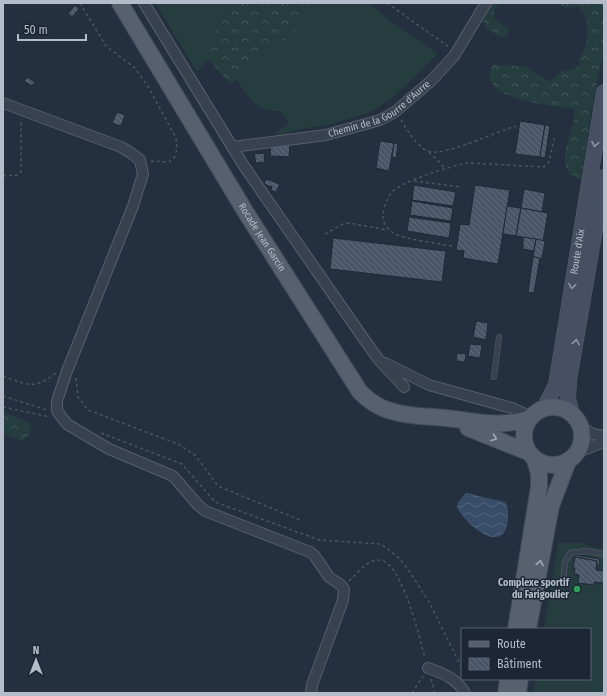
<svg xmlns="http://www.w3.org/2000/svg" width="607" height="696" viewBox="0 0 607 696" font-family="'Fira Sans Condensed',sans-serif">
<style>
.grass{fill:#263d40}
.forest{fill:url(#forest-crowns)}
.water{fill:url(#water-waves)}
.building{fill:url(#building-back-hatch);stroke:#1f2836}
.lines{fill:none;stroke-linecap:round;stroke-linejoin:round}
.lane-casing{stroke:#565f6d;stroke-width:6}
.street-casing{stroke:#565f6d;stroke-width:12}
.secondary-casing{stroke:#565f6d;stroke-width:16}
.primary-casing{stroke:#414a58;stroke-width:18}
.path{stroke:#445a5d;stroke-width:1.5;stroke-dasharray:3 3;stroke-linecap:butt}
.lane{stroke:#38414f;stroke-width:5}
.street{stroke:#38414f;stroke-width:10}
.secondary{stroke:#465062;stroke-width:15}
.primary{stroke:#56606f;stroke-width:16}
.oneway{stroke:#8e96a6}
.oneway2{stroke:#a1aab8}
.leisure-dot{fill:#2e9e5b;stroke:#1d2634;stroke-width:1.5}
.labels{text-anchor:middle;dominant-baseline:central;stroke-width:3;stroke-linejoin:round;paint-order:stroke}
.street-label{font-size:10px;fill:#b4bcca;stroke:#1d2634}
.poi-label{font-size:10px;font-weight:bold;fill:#b4bcca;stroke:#1d2634;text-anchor:end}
</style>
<defs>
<pattern id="forest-crowns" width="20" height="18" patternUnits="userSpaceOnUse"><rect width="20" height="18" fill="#263d40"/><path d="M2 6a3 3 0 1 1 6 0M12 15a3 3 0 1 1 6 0" fill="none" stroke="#43575a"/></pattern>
<pattern id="water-waves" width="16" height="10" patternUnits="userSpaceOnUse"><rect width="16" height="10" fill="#384d68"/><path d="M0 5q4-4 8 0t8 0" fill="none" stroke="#52657c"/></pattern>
<pattern id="building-back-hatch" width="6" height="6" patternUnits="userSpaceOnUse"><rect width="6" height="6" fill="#495668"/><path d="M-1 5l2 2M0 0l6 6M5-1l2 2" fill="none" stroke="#616c7c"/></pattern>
</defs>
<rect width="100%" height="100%" fill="#242f3f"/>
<g class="grass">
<path d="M155,3H237L217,27L208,59L197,72Z"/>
<path d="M315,3H369L394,24L438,54C417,73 392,104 365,114C352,118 339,122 326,125C309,128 298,127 282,136L273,134L288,125L287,118L279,111C254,111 250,98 236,80L240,67L245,62L257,57L291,36Z"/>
<path d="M558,543H581L604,550V693H533L536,679H590V629H544Z"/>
</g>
<g class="forest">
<path d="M237,3H315L291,36L257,57L245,62L240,67L236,80L230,84L208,59L217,27Z"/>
<path d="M493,3H500L495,9L493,15L496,21L510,30L504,38L486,29L483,19Z"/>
<path d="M557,3H604V49L591,112L581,180C578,178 572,176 570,174C555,155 577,129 574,109C554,105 473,101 493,65L524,66L550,82L562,71L570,70L581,65L578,60C586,54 590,27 586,17C584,14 580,10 578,7L565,8Z"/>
<path d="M3,411L31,424L30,434L23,441L3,434Z"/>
</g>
<path class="water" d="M466,493L505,502C509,508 508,513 508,520C504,558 465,524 457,507L458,502Z"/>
<g class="building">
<path d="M75,5L79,9L72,17L68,14Z"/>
<path d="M27,77L35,82L32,86L24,81Z"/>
<path d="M117,112L125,115L121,126L112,123Z"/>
<path d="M520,121L545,125L540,157L515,154Z"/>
<path d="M545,125L550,126L545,158L540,157Z"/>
<path d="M380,141L394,143L389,171L376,168Z"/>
<path d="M271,143L290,144L289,157L270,156Z"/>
<path d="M394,143L398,144L396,158L392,157Z"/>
<path d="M264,153L265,162L256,163L254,154Z"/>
<path d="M266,179L280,184L276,192L271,190L272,187L264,184Z"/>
<path d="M414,185L456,192L453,206L412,200Z"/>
<path d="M475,185L510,190L498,264L463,258L464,251L456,250L460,224L469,225Z"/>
<path d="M524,189L545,193L542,212L521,208Z"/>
<path d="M412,201L453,208L451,221L410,215Z"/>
<path d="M507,206L521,208L516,236L503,234Z"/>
<path d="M521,208L548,213L543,241L516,236Z"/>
<path d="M409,217L451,223L449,238L407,231Z"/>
<path d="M523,237L536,239L534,251L523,249Z"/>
<path d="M333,238L446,251L442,282L330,269Z"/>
<path d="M536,239L545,241L542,259L533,257Z"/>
<path d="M533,257L540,258L534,293L528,292Z"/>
<path d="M476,321L488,323L486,340L473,337Z"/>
<path d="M470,344L482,345L480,358L468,356Z"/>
<path d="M457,353L466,354L465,362L456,361Z"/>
<path d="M575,555L600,559L599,566L597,565V561L575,557Z"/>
<path d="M575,557L597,561L596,570L604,571V583L594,582V585L578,583L579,575L574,574L575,568H573Z"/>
</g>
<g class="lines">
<defs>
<g id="lane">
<path d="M494,377L499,337"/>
<path d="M563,582L565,562L570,553L586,551L604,554"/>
</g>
<g id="street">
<path d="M144,3L244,166L366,342L379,360L404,387"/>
<path d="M3,103L121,147L131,153L140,160L143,174L133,206L67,371L57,401V411L67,424L109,449L173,476L198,505L205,511L310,552L314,555L329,577L341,585L344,589L343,600L312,685L311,693"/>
<path id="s1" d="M232,147L326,135L380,120L395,112L432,80L454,56L486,3"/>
<path d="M385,363L429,385L512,408L531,417"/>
<path d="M580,426L593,434L604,436"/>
<path d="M578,452L604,442"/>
<path d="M428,668C444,674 456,678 465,693"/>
</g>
<g id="secondary">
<path id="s2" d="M544,408L556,385L604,92"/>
<path d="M572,415L568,399L569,380L604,177"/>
</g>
<g id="primary">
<path id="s3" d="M120,3L245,211L360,392C369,401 379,408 391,411C409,417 428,416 446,418C475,421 500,428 528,419"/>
<circle cx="553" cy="436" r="29"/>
<path d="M468,428L528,452"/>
<path d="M516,629L539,487V474L535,460"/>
<path d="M528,629L551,506L568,461"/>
<path d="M506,693L508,679"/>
<path d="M518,693L520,679"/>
</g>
</defs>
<use href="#lane" class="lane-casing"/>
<use href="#street" class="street-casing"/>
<use href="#secondary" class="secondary-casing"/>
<use href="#primary" class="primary-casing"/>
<g class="path">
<path d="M80,3L106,46L135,68L149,88L176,138L177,149L174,158L169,162L150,161"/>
<path d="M387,3L449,47"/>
<path d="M401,120C408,131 415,144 427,151C442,158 497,131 516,126"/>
<path d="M429,152L446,169"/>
<path d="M3,176L18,175L21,172V119"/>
<path d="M414,181L461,187"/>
<path d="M325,234L343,224L349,223L388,230"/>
<path d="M452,246C437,243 409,240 395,234C388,230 382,223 383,215C384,207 387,198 392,192C402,181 453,165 469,163L544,167L549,162L555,135"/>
<path d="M3,376C27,385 34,390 56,373"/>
<path d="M76,378L78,397L88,410L178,444L195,455L218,486L300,520"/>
<path d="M3,396L47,410"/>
<path d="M3,407L50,417"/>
<path d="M101,433L182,464L215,502L319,540L381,544L399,558L410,572L429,602L462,668"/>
<path d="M349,581L365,565L375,560C380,560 384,561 387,563C405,578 419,635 425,658"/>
<path d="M431,679L435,693"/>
<path d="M412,693L423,676"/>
</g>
<use href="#lane" class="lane"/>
<use href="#street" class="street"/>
<use href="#secondary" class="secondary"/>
<use href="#primary" class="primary"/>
</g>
<defs><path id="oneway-chevron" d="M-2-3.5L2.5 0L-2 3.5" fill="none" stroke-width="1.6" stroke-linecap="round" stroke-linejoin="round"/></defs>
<g class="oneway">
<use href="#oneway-chevron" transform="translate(595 144) rotate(99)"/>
<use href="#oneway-chevron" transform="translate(572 286) rotate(99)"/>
<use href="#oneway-chevron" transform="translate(576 342) rotate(-80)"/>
</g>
<g class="oneway2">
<use href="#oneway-chevron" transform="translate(494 438) rotate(21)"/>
<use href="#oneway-chevron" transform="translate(540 563) rotate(-80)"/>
</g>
<circle class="leisure-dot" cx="577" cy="589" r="4"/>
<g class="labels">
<g class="street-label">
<text stroke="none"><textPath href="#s1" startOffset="155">Chemin de la Gourre d'Aurre</textPath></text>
<text stroke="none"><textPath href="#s3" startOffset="274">Rocade Jean Garcin</textPath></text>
<text stroke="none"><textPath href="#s2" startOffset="161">Route d'Aix</textPath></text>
</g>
<g class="poi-label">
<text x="569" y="583">Complexe sportif<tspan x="569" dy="12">du Farigoulier</tspan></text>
</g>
</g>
<rect width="607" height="696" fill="none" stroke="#b4bcca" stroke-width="8"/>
<rect x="461" y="628" width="130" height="52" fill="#1d2634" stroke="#596270"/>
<rect x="469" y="641" width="20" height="6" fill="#56606f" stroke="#596270"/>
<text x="497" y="648" font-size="12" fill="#b4bcca">Route</text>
<rect x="469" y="658" width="20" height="12" fill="url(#building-back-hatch)" stroke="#596270"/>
<text x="497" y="668" font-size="12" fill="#b4bcca">Bâtiment</text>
<g transform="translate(36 660)" stroke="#1d2634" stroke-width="3" paint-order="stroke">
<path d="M0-3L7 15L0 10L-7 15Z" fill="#b4bcca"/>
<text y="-6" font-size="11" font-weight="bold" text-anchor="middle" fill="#b4bcca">N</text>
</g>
<path d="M18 34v6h68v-6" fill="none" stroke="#b4bcca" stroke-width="2"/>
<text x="24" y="34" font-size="12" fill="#b4bcca" stroke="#1d2634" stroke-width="3" paint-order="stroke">50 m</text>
</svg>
